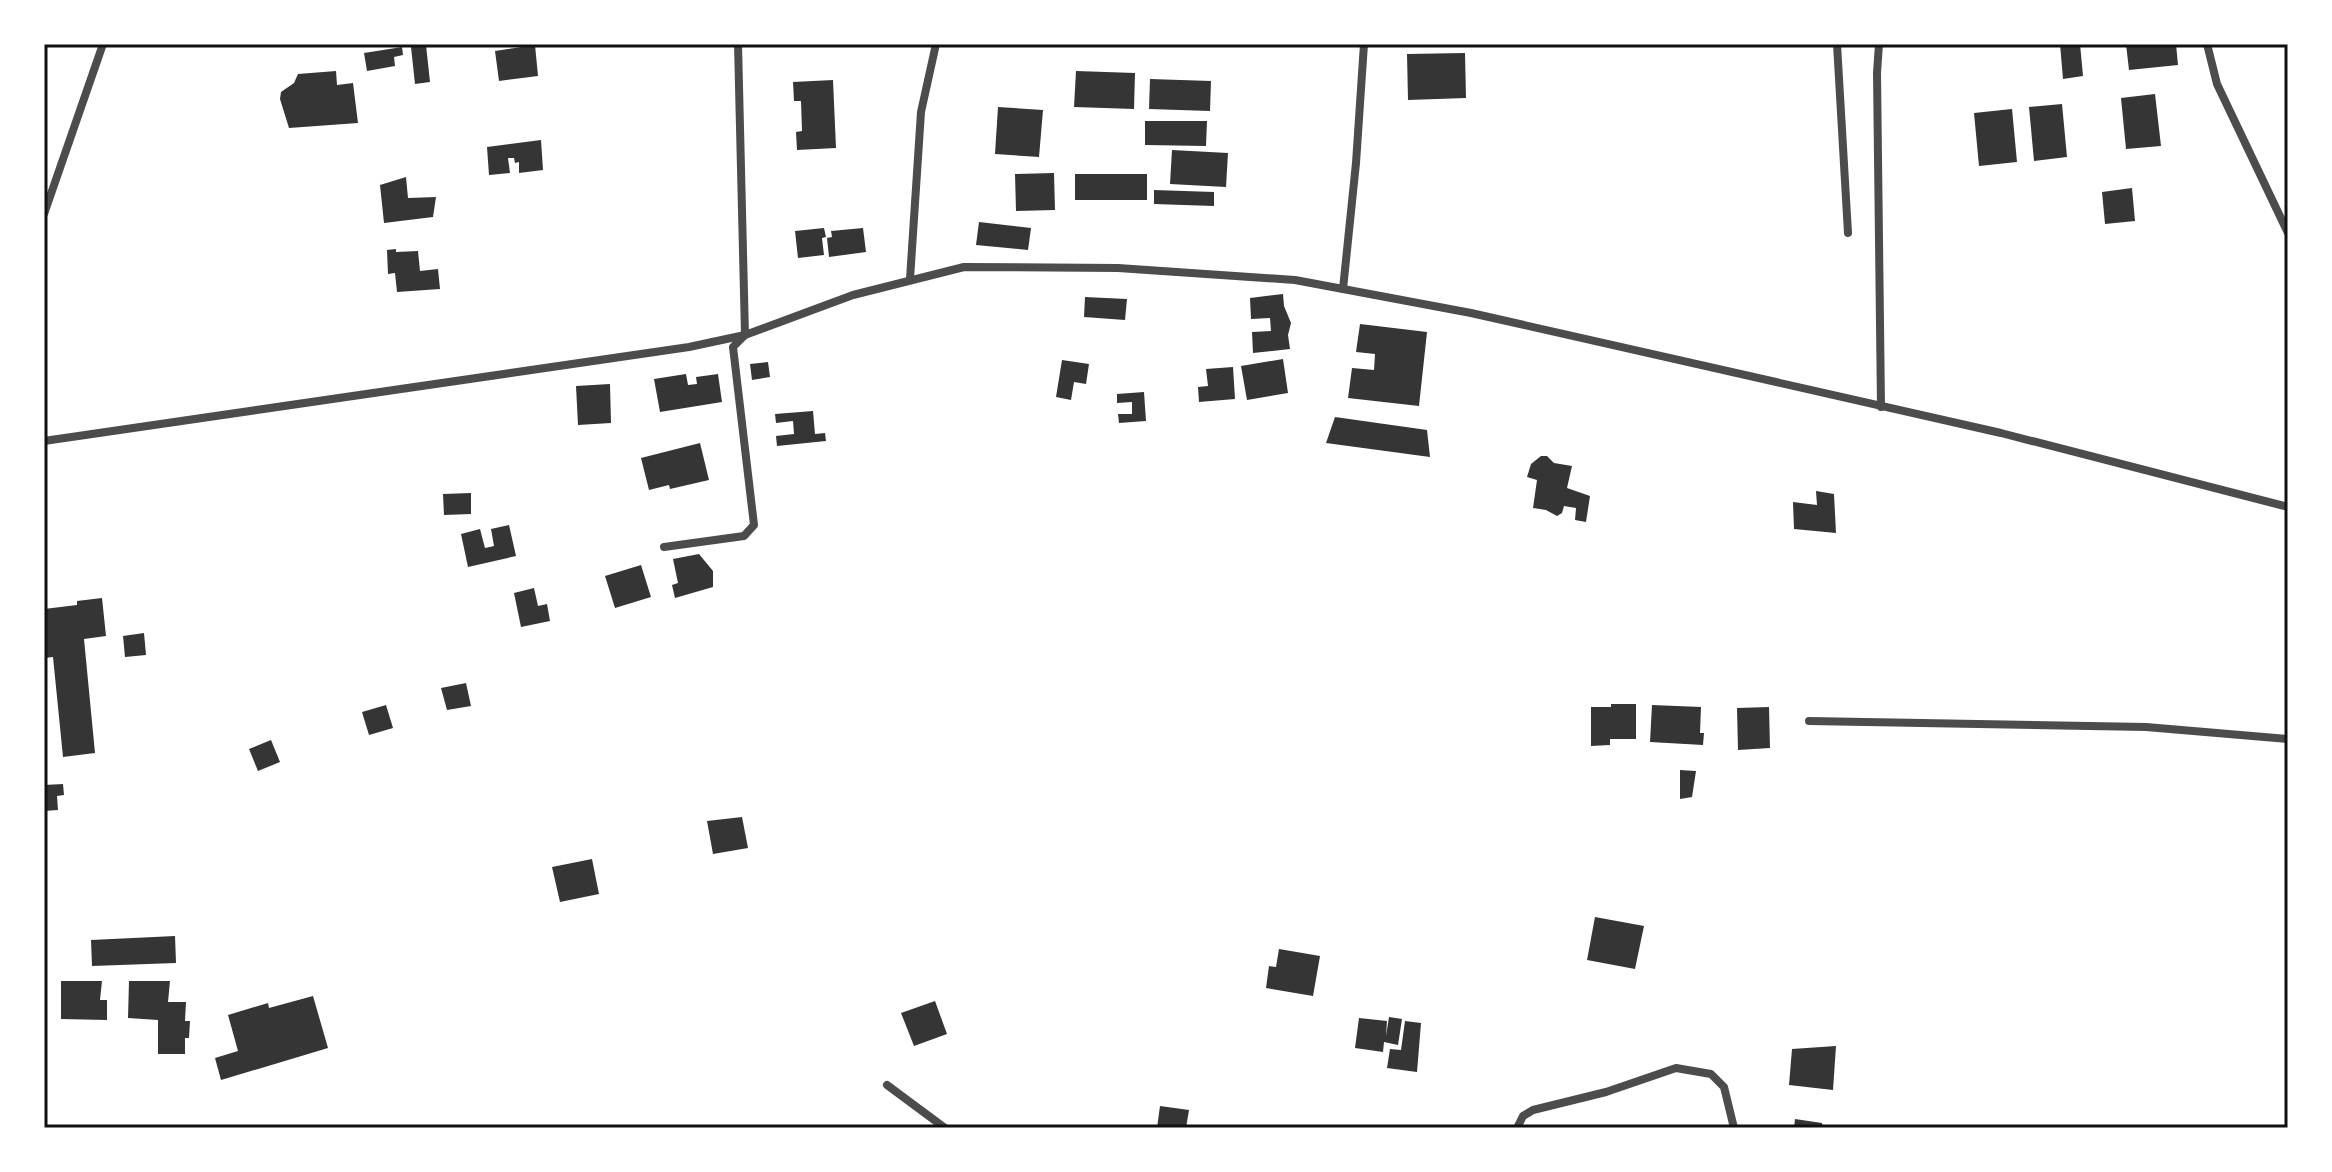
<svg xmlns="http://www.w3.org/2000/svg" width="2332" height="1172" viewBox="0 0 2332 1172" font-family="'Open Sans',sans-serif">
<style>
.building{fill:#353535}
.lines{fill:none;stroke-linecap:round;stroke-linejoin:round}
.minor{stroke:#4c4c4c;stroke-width:8}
.neatline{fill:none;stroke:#111;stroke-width:3}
</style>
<rect width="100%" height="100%" fill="#fff"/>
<g class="building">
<path d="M2060,44H2080L2083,76L2063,79Z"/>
<path d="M2126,44H2176L2178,65L2129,70Z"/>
<path d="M426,45L430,82L415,84L411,47Z"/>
<path d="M535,45L538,76L499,81L495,51Z"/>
<path d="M402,47L403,55L394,57L395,66L367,71L364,53Z"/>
<path d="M1465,53L1466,98L1408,100L1407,54Z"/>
<path d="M336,71L337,85L353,83L358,123L289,128L280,99L281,92L294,83L298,74Z"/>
<path d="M1076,71L1135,73L1134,109L1074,107Z"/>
<path d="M1150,79L1211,81L1210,111L1149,109Z"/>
<path d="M833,80L836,148L797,150L796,132L802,131L801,101H794L793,82Z"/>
<path d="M2155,94L2161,146L2126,149L2121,98Z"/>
<path d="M2062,104L2067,157L2034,161L2029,107Z"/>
<path d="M998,107L1043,110L1039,157L995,154Z"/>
<path d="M2012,109L2017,162L1979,166L1974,113Z"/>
<path d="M1145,121H1207L1206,146L1145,145Z"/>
<path d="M541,140L543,170L519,173V162L515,163L514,158H508L510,173L489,175L487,147Z"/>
<path d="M1172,150L1228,153L1226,187L1170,184Z"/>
<path d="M1054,173L1055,210L1016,211L1015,174Z"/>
<rect x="1075" y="174" width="72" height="26"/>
<path d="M406,177L408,198L436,197L433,217L384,223L380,185Z"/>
<path d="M2132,188L2135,221L2105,224L2102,192Z"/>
<path d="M1154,190L1214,192V206L1154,204Z"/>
<path d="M979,222L1031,228L1028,250L976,245Z"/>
<path d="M824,228L826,237L822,238L824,255L798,258L795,231Z"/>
<path d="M863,228L866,252L829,257L827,238L832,237L831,231Z"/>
<path d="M396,249V252L418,251L420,271L438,269L440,289L397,292L395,273L388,274L387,250Z"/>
<path d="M1283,294L1284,306L1291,323L1288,335L1290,349L1253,353L1252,332L1271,331L1270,318L1251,319L1250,298Z"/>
<path d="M1085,297L1127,299L1125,320L1084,317Z"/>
<path d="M1360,324L1427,332L1419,406L1348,398L1352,368L1374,370L1375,354L1356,352Z"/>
<path d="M1283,359L1288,393L1247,400L1241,366Z"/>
<path d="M1062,360L1089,364L1086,384L1074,382L1071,400L1056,397Z"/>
<path d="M768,362L770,377L752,380L750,364Z"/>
<path d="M1233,367L1235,399L1199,402L1198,387L1208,386L1206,369Z"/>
<path d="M686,374L688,385L697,384L696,377L718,374L722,402L660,412L654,379Z"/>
<path d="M610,384L611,423L578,425L576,386Z"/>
<path d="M1144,392L1146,421L1119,423L1118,414H1132V402L1117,403V394Z"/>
<path d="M813,411L815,434L825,433L826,441L777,446L776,436L794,434L793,421L776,423L775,414Z"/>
<path d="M1335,417L1427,430L1430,457L1326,443Z"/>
<path d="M700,443L709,480L670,489L669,485L649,490L641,458Z"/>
<path d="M1541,456H1547L1554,463L1572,466L1567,488L1590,496L1586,522L1575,520L1576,508L1564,506L1562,513L1557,516L1546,510L1533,508L1537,480L1527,477L1531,464Z"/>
<path d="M1816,491L1834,494L1836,533L1794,529L1793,502L1817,505Z"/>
<path d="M471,493V514L444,515L443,494Z"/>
<path d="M509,525L516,556L468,567L461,534L480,529L485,548L494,546L491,529Z"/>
<path d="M699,554L713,571V587L675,598L672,585L678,583L673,559Z"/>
<path d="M641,565L651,597L615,608L605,576Z"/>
<path d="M534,588L538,606L547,604L550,621L521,627L514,593Z"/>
<path d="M102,598L106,636L84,639L95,753L63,757L53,657L44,658V609L77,605V601Z"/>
<path d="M144,633L146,655L125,657L123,636Z"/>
<path d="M466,683L471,706L447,710L441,688Z"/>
<path d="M1611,704H1636V739H1610V745L1591,746V707H1611Z"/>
<path d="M386,705L393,728L369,735L362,712Z"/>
<path d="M1652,705L1701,707L1700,733H1704L1703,745L1650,742Z"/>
<path d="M1769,707L1770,748L1738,750L1737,708Z"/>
<path d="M271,740L280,762L258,771L249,749Z"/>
<path d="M1680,770L1696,771L1692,797L1680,799Z"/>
<path d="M63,784L64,795L57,796L58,810L44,811V785Z"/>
<path d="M742,817L748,848L713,854L707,821Z"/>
<path d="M592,859L599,894L560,902L552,867Z"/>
<path d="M1595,917L1644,926L1635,969L1587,960Z"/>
<path d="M175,936L176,963L92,966L91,940Z"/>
<path d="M1279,949L1320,956L1313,996L1266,988L1269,966L1276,967Z"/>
<path d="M61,981H102L100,1000H107V1020L61,1019Z"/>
<path d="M129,981H170L168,1002H186L185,1021H190L189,1038H185V1054H158V1020L128,1018Z"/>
<path d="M313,996L328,1048L221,1080L215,1058L238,1051L228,1015L268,1003L269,1008Z"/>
<path d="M935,1001L947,1034L914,1046L901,1013Z"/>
<path d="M1389,1017L1402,1019L1398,1045L1384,1042L1383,1052L1355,1048L1359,1018L1387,1021L1386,1036Z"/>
<path d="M1405,1021L1421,1023L1417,1072L1387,1068L1390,1049L1401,1050Z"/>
<path d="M1836,1046L1833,1090L1789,1085L1792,1049Z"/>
<path d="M1160,1106L1189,1110L1186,1128H1157Z"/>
<path d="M1795,1119L1822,1123L1823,1128H1794Z"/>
</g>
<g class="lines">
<g class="minor">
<path d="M1837,44L1848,233"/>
<path d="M1879,44L1877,73L1881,407"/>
<path d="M2207,44L2217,84L2288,233"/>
<path d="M44,214L103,44"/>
<path d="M910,279L921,112L936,44"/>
<path d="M1343,289L1356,163L1364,44"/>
<path d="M44,441L689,347L745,335L853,295L964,267L1118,268L1295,280L1471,313L2001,433L2288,507"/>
<path d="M664,547L744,536L754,525L733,347L745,335L738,44"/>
<path d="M1809,721L2146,727L2288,739"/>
<path d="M887,1085L945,1128"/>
<path d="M1517,1128L1523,1116L1533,1110L1606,1092L1676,1068L1711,1074L1724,1087L1734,1128"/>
</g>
</g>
<rect width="2332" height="1172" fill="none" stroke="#ffffff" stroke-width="92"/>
<rect x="46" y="46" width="2240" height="1080" class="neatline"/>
</svg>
